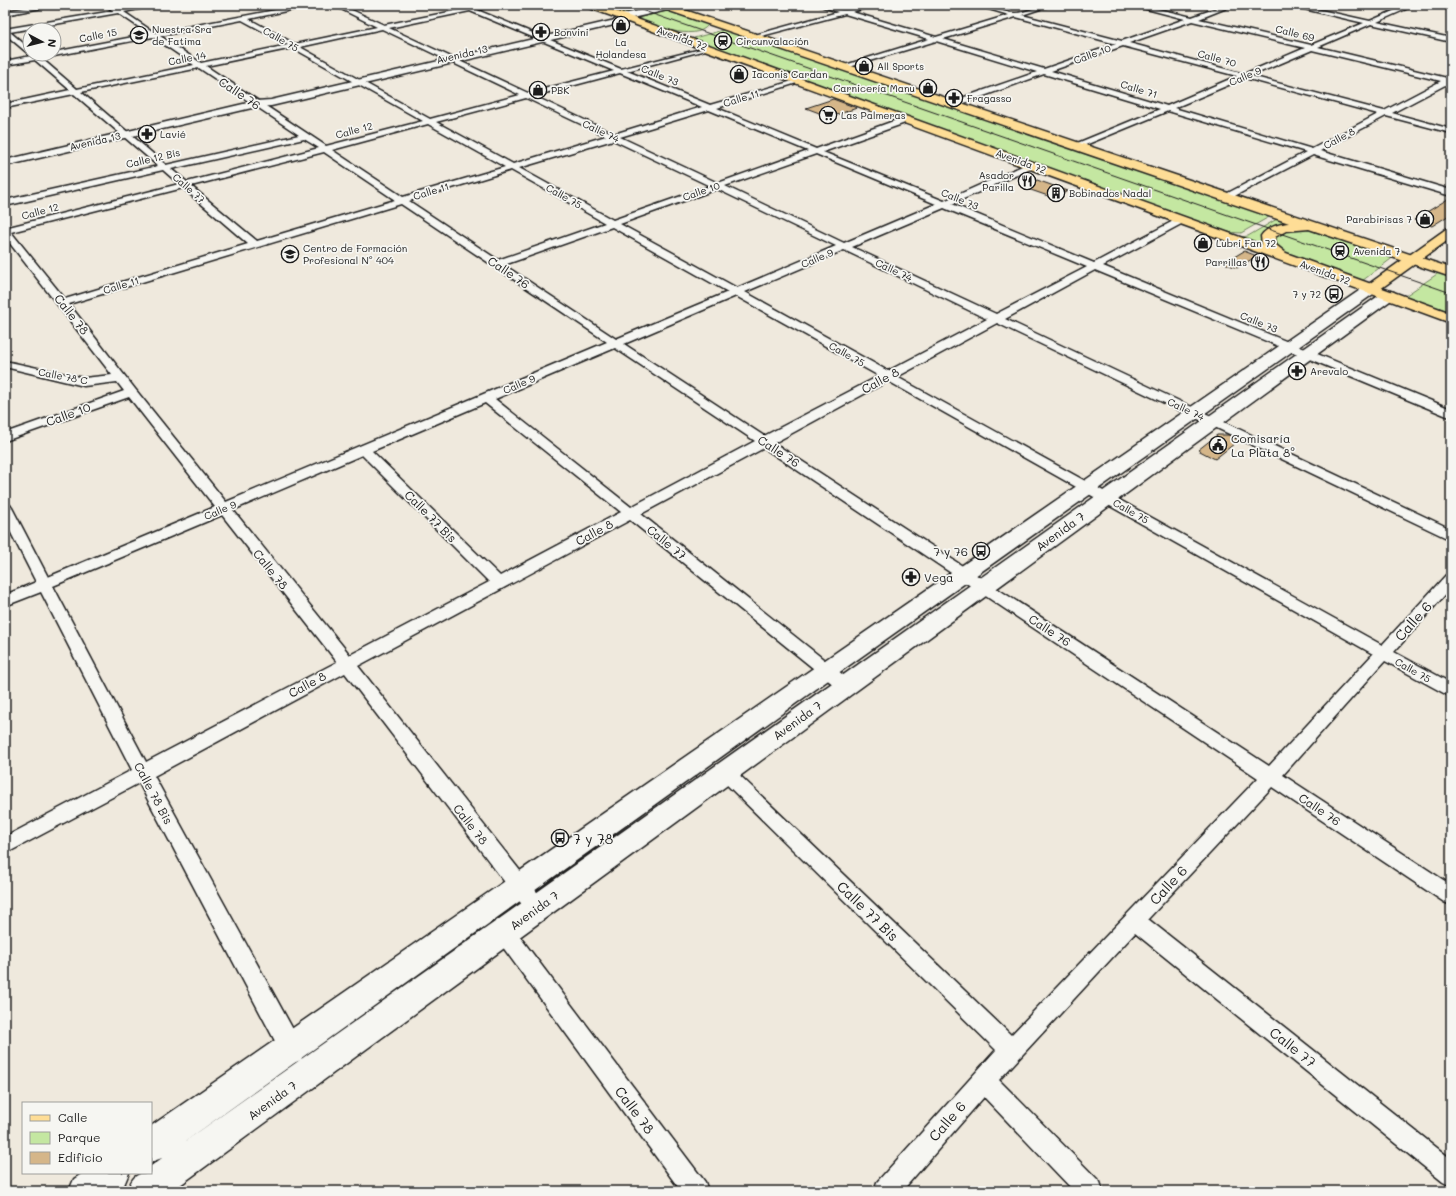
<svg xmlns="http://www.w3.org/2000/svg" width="1456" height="1196" viewBox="0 0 1456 1196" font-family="Mali,sans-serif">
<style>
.green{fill:#c4e7a1;stroke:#70825e}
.building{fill:#d5b689;stroke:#1c1c1c}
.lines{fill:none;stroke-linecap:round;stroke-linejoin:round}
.minor-casing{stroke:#1c1c1c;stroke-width:3}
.tertiary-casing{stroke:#1c1c1c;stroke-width:3}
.secondary-casing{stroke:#1c1c1c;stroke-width:3}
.primary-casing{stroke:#1c1c1c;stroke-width:3}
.trunk-casing{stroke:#1c1c1c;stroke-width:3}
.minor{fill:#f6f6f2;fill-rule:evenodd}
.tertiary{fill:#f6f6f2;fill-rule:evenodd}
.secondary{fill:#f6f6f2;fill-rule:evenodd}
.primary{fill:#fedd96;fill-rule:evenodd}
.trunk{fill:#fedd96;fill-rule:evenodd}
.tram{stroke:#1c1c1c;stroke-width:1}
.labels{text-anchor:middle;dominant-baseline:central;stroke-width:3.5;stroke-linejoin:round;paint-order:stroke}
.far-poi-label{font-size:10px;fill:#1c1c1c;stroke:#f6f6f2;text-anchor:start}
.far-street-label{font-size:10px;fill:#1c1c1c;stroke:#f6f6f2}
.street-label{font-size:12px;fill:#1c1c1c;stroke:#f6f6f2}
.poi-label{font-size:12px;fill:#1c1c1c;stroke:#f6f6f2;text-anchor:start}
.near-street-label{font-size:14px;fill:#1c1c1c;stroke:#f6f6f2}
.near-poi-label{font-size:14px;fill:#1c1c1c;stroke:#f6f6f2;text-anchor:start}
</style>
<rect width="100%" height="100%" fill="#efe9dd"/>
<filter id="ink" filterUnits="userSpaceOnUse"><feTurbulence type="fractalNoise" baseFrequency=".025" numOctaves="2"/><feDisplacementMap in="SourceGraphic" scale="8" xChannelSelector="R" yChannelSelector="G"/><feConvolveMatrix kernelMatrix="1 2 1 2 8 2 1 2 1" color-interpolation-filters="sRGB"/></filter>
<g filter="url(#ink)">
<g class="green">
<path d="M596,5H657L662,7L625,15Z"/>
<path d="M671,10L708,23V25C695,43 650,24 633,19Z"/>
<path d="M723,30H729L1269,214V217L1241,233L1227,232L693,40L694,38Z"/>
<path d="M1277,219L1299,223L1265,232L1261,239L1264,246L1241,237L1248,236Z"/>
<path d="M1309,229L1395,256L1362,281L1293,256C1284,252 1277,250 1274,240C1281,227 1296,230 1309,229Z"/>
<path d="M1440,272L1451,275V313L1405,296Z"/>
</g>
<g class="building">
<path d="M833,99L857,108L830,117L806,108Z"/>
<path d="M1037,180L1068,191L1054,198L1022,187Z"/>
<path d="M1451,197V214L1432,226L1414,220Z"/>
<path d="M1244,251L1257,256L1237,268L1224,263Z"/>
<path d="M1217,435H1229L1239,440L1215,459L1198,450Z"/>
</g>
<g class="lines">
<defs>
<g id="minor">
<path d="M43,5H57L5,15V11Z"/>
<path d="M106,5H113L120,9L146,5H159L124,12L155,33L302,5H314L249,19L295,44L377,27L333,5H341L384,25L464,9L457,5H465L471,7L494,5L477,10L621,69L709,47V49L627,71L710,105L796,80H800V82L717,108L816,149L902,118H908V122L823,152L944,201L1029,163H1035L1036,165L1035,167L952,204L1094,263L1179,218H1185L1187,220L1185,222L1103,266L1451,409V417L1447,416L1095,270L1005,319L1451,529V540L997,323L897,377L1382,645L1446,575L1451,574V588L1394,652L1451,683V697L1385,661L1283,775L1451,885V905L1444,902L1272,787L1148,919L1451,1159V1186L1443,1182L1135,933L999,1080L1100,1182L1103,1191H1074L984,1097L902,1191H874L877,1182L996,1050L719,777L716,772L719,767L725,765L731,767L1011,1035L1258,778L764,448L641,514L852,682L854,686L852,690L846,692L840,690L630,520L358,666L544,901L547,908L544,915L537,917L530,915L345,673L154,776L301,1044L304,1052L301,1060L293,1063L285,1060L139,783L5,854V837L132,770L41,592L5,606V595L36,582L5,521V504L10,505L12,508L48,577L215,507L129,397L5,441V433L124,391L117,382L84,386L5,367V361L84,378L112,375L5,237V228L179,184L163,170L5,206V200L158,166L74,94L5,108V104L70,90L35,60L5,65V61L31,56L5,34V29L113,11ZM470,11L614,71L528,93L389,28ZM118,13L149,34L54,52V54H51L54,56L153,37L194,65L77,89L41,58L46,57V55L30,54V49L10,32ZM242,20L288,45L201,63L160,36ZM382,29L520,95L430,119L300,47ZM293,48L423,121L326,146L206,66ZM199,68L299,135L166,165L81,92ZM620,73L702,107L614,134L534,96ZM526,98L606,136L513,164L436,122ZM709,110L808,151L718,183L620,137ZM428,124L505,167L403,197L332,150ZM304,139L319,148L187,182L171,169ZM613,140L710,186L613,220L519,168ZM324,152L395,200L257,241L191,186ZM816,154L936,204L844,243L725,186ZM511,170L605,223L498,260L409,201ZM183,188L248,244L65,299L11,232ZM717,189L836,246L737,288L620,224ZM401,204L607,342L226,502L135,389L69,304ZM944,208L1087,267L996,314L852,247ZM612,227L728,292L616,339L504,265ZM844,250L987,319L888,371L745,292ZM736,296L879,376L764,436L624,344ZM615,348L755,441L631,507L495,399ZM888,381L1373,654L1269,766L774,443ZM485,403L621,512L500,576L372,451ZM362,455L489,582L350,655L233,510ZM222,515L337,662L146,762L53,586Z"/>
<path d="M818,5C827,5 840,11 846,10C856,9 865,5 875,5L852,12L936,37L1009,15L975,5C990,5 1002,13 1015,13C1026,13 1039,5 1052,5L1022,15L1122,41L1185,19L1131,5H1141L1192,17L1225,5H1234L1199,19L1311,45L1364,23L1287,5H1298L1370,21L1407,5H1415L1377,22L1451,38V42L1371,24L1318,47L1447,78L1451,77V83H1449L1392,113L1451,129V133L1386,116L1320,151L1451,190V196L1313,155L1227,200L1224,199L1223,197L1224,195L1306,152L1168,111L1078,148H1075V144L1160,109L1044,74L956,106H950V102L1037,72L936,41L846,68H842V66L929,39L845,14L754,38L751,36L838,12ZM1016,17L1116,44L1044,69L943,39ZM1192,21L1305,48L1244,74L1129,43ZM1123,46L1237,76L1167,106L1051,71ZM1312,50L1441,81L1384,111L1251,76ZM1245,78L1378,114L1312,149L1174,108Z"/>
<path d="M1447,5H1451V7L1448,6Z"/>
<path d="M504,922L511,925L705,1182L708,1191H681L497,939L494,932L497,925Z"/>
</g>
<path id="tertiary" d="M628,17H631V21L271,106L256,107L5,166V160L256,101L271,100Z"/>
<g id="secondary">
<path d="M669,5H685L681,7L623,20L619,17L623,14Z"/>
<path d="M1371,285L1376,286L1378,289L1376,292L834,676L180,1145L1384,292L1389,291L1394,292L1396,295L1394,298L172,1191H127C133,1177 135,1173 151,1173V1166L162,1158L151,1162V1126L1366,286Z"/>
<path d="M83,1173H129L124,1185L115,1191H69L74,1179Z"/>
</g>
<path id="primary" d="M1451,228V238L1376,292L1371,294L1366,292L1363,289L1366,286L1446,229Z"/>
<path id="trunk" d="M586,5H598L1262,245L1261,236C1267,227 1279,224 1289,223L658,7L657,5H670L1451,268V277L1309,229L1286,231L1275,237L1276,245L1286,253L1451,313V323L587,7Z"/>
</defs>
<use href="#minor" class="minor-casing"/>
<use href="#tertiary" class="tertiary-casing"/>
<use href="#secondary" class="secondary-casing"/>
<use href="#primary" class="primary-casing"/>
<use href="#trunk" class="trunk-casing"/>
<use href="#minor" class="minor"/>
<use href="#tertiary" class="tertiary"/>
<use href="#secondary" class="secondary"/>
<use href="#primary" class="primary"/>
<use href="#trunk" class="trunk"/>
<path class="tram" d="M627,5L1451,293"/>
</g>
</g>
<defs>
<symbol id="shop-ring" viewBox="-11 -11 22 22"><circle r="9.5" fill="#f6f6f2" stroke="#1c1c1c" stroke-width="1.5"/><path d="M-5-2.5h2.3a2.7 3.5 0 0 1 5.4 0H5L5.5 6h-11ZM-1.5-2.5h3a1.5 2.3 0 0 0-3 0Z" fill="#1c1c1c"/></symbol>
<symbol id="pharmacy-ring" viewBox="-11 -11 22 22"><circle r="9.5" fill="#f6f6f2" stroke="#1c1c1c" stroke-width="1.5"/><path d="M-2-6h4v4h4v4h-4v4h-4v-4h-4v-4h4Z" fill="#1c1c1c"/></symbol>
<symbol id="school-ring" viewBox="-11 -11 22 22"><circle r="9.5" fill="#f6f6f2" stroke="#1c1c1c" stroke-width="1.5"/><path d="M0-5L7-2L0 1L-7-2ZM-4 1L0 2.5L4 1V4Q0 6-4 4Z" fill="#1c1c1c"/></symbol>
<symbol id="station-ring" viewBox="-11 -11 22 22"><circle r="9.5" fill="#f6f6f2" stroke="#1c1c1c" stroke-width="1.5"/><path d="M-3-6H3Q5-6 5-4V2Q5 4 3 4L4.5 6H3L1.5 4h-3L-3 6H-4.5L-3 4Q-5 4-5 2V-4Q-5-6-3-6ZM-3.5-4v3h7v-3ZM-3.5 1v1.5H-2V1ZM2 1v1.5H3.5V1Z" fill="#1c1c1c"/></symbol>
<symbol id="supermarket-ring" viewBox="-11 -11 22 22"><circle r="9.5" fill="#f6f6f2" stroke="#1c1c1c" stroke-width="1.5"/><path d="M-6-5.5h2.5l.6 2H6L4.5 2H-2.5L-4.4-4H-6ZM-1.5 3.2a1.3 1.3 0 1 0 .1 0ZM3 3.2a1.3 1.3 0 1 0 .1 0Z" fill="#1c1c1c"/></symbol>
<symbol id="restaurant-ring" viewBox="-11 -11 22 22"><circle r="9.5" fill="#f6f6f2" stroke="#1c1c1c" stroke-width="1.5"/><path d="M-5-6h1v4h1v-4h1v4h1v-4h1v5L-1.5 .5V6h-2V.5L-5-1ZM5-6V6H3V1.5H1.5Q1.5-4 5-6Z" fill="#1c1c1c"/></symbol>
<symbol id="building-ring" viewBox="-11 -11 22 22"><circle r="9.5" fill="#f6f6f2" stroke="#1c1c1c" stroke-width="1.5"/><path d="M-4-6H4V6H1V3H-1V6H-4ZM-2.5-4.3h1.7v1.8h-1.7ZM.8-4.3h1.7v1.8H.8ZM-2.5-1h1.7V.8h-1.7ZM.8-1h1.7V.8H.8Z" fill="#1c1c1c"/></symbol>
<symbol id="bus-ring" viewBox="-11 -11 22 22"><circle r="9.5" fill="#f6f6f2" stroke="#1c1c1c" stroke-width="1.5"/><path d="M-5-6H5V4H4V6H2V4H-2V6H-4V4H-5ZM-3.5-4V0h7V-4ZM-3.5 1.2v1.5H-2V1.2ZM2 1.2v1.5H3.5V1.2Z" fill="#1c1c1c"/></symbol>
<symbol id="civic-ring" viewBox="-11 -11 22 22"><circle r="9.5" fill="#f6f6f2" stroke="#1c1c1c" stroke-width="1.5"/><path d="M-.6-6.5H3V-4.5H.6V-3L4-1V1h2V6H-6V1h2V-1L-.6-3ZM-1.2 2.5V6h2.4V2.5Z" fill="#1c1c1c"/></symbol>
</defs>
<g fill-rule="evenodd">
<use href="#shop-ring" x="611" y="15" width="20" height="20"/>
<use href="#pharmacy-ring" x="531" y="22" width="20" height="20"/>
<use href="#school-ring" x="129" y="25" width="20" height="20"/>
<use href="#station-ring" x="713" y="31" width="20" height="20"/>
<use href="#shop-ring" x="854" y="56" width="20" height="20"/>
<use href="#shop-ring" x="729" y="64" width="20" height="20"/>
<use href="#shop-ring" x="918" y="78" width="20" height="20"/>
<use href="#shop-ring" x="528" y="80" width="20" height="20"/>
<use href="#pharmacy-ring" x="944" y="88" width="20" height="20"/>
<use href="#supermarket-ring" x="818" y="105" width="20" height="20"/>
<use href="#pharmacy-ring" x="137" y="124" width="20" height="20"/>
<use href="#restaurant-ring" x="1017" y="171" width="20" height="20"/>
<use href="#building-ring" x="1046" y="183" width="20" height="20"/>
<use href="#shop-ring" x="1415" y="209" width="20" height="20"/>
<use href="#shop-ring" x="1193" y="233" width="20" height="20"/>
<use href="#station-ring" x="1330" y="241" width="20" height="20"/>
<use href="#school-ring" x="280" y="244" width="20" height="20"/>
<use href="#restaurant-ring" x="1250" y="252" width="20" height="20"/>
<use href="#bus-ring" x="1324" y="284" width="20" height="20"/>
<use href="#pharmacy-ring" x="1287" y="361" width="20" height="20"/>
<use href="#civic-ring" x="1208" y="435" width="20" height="20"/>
<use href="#bus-ring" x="971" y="541" width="20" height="20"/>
<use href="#pharmacy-ring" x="901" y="567" width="20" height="20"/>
<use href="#bus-ring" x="550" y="828" width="20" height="20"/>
</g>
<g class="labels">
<g class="far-poi-label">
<text x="152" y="29">Nuestra Sra<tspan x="152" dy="12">de Fatima</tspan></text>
<text x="554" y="32">Bonvini</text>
<text x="736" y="41">Circunvalación</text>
<text x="621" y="42" text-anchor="middle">La<tspan x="621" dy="12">Holandesa</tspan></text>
<text x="877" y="66">All Sports</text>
<text x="752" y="74">Iaconis Cardan</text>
<text x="915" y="88" text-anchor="end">Carnicería Manu</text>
<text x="551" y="90">PBK</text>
<text x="967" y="98">Fragasso</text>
<text x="841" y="115">Las Palmeras</text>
<text x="160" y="134">Lavié</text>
<text x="1014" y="175" text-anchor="end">Asador<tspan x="1014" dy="12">Parilla</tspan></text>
<text x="1069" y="193">Bobinados Nadal</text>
<text x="1412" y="219" text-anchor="end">Parabirisas 7</text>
<text x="1216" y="243">Lubri Fan 72</text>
<text x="303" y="248">Centro de Formación<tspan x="303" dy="12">Profesional N° 404</tspan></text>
<text x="1353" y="251">Avenida 7</text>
<text x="1247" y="262" text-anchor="end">Parrillas</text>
<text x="1321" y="294" text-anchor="end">7 y 72</text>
<text x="1310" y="371">Arevalo</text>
</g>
<g class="far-street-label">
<text transform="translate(1295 33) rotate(14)">Calle 69</text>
<text transform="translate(98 35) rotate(-11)">Calle 15</text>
<text transform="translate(682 38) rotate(20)">Avenida 72</text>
<text transform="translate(281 39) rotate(29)">Calle 75</text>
<text transform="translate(462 54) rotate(-13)">Avenida 13</text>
<text transform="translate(1092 54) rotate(-20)">Calle 10</text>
<text transform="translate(187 58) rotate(-11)">Calle 14</text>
<text transform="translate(1217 58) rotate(15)">Calle 70</text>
<text transform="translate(660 75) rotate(22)">Calle 73</text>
<text transform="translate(1245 76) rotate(-23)">Calle 9</text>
<text transform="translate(1139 89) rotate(17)">Calle 71</text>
<text transform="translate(741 98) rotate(-17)">Calle 11</text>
<text transform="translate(354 130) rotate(-15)">Calle 12</text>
<text transform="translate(601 131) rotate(25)">Calle 74</text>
<text transform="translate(1339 138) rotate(-28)">Calle 8</text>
<text transform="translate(95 141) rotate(-13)">Avenida 13</text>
<text transform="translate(153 158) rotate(-13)">Calle 12 Bis</text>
<text transform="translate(1021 161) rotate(20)">Avenida 72</text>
<text transform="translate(189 188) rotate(41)">Calle 77</text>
<text transform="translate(431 191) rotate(-17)">Calle 11</text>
<text transform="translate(701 191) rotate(-19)">Calle 10</text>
<text transform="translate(564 196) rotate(29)">Calle 75</text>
<text transform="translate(960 199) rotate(22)">Calle 73</text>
<text transform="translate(40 211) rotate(-15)">Calle 12</text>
<text transform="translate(817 258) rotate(-23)">Calle 9</text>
<text transform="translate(894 270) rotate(25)">Calle 74</text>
<text transform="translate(1325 272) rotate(20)">Avenida 72</text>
<text transform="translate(121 285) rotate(-17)">Calle 11</text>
<text transform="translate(1259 322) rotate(22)">Calle 73</text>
<text transform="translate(847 354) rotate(29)">Calle 75</text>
<text transform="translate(63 376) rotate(11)">Calle 78 C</text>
<text transform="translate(519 384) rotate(-23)">Calle 9</text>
<text transform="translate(1186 409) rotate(25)">Calle 74</text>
<text transform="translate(220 510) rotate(-23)">Calle 9</text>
<text transform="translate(1131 511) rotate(29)">Calle 75</text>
<text transform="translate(1413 670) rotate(29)">Calle 75</text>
</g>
<g class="street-label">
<text transform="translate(240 93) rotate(34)">Calle 76</text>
<text transform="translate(509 272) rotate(34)">Calle 76</text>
<text transform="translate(72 314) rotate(52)">Calle 78</text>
<text transform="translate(880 380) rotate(-28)">Calle 8</text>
<text transform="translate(68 414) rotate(-20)">Calle 10</text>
<text transform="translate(779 451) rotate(33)">Calle 76</text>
<text transform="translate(431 516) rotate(45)">Calle 77 Bis</text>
<text transform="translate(1060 531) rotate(-36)">Avenida 7</text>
<text transform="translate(594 532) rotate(-28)">Calle 8</text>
<text transform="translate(667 542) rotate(39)">Calle 77</text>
<text transform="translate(271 569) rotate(51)">Calle 78</text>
<text transform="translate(1050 630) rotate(33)">Calle 76</text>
<text transform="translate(307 684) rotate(-28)">Calle 8</text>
<text transform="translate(797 720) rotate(-36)">Avenida 7</text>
<text transform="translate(154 793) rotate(62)">Calle 78 Bis</text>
<text transform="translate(1320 809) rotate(34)">Calle 76</text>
<text transform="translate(471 824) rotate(52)">Calle 78</text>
<text transform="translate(534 910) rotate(-36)">Avenida 7</text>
<text transform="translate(272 1100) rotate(-36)">Avenida 7</text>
</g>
<g class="poi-label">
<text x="1231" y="438">Comisaría<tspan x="1231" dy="14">La Plata 8°</tspan></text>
<text x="968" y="551" text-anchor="end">7 y 76</text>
<text x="924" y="577">Vega</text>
</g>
<g class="near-street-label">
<text transform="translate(1413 621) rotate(-48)">Calle 6</text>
<text transform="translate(1168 885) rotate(-47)">Calle 6</text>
<text transform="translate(868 911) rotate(44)">Calle 77 Bis</text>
<text transform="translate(1293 1047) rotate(39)">Calle 77</text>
<text transform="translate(635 1110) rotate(53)">Calle 78</text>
<text transform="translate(947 1121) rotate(-49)">Calle 6</text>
</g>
<g class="near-poi-label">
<text x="573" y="838">7 y 78</text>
</g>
</g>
<rect width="1456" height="1196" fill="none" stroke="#f6f6f2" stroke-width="20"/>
<rect x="10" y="10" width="1436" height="1176" fill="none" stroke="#1c1c1c" stroke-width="1.5" filter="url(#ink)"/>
<rect x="22" y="1102" width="130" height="72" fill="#f6f6f2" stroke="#9f9f9c"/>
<rect x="30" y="1115" width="20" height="6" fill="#fedd96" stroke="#9f9f9c"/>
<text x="58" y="1122" font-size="12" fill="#1c1c1c">Calle</text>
<rect x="30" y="1132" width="20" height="12" fill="#c4e7a1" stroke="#9f9f9c"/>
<text x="58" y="1142" font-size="12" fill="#1c1c1c">Parque</text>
<rect x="30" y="1152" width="20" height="12" fill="#d5b689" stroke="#9f9f9c"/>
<text x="58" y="1162" font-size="12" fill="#1c1c1c">Edificio</text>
<g transform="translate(42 42) rotate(97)"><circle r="19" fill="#f6f6f2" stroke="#9f9f9c"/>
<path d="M0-3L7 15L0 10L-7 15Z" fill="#1c1c1c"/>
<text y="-6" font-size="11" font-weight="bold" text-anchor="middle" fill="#1c1c1c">N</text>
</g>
</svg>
